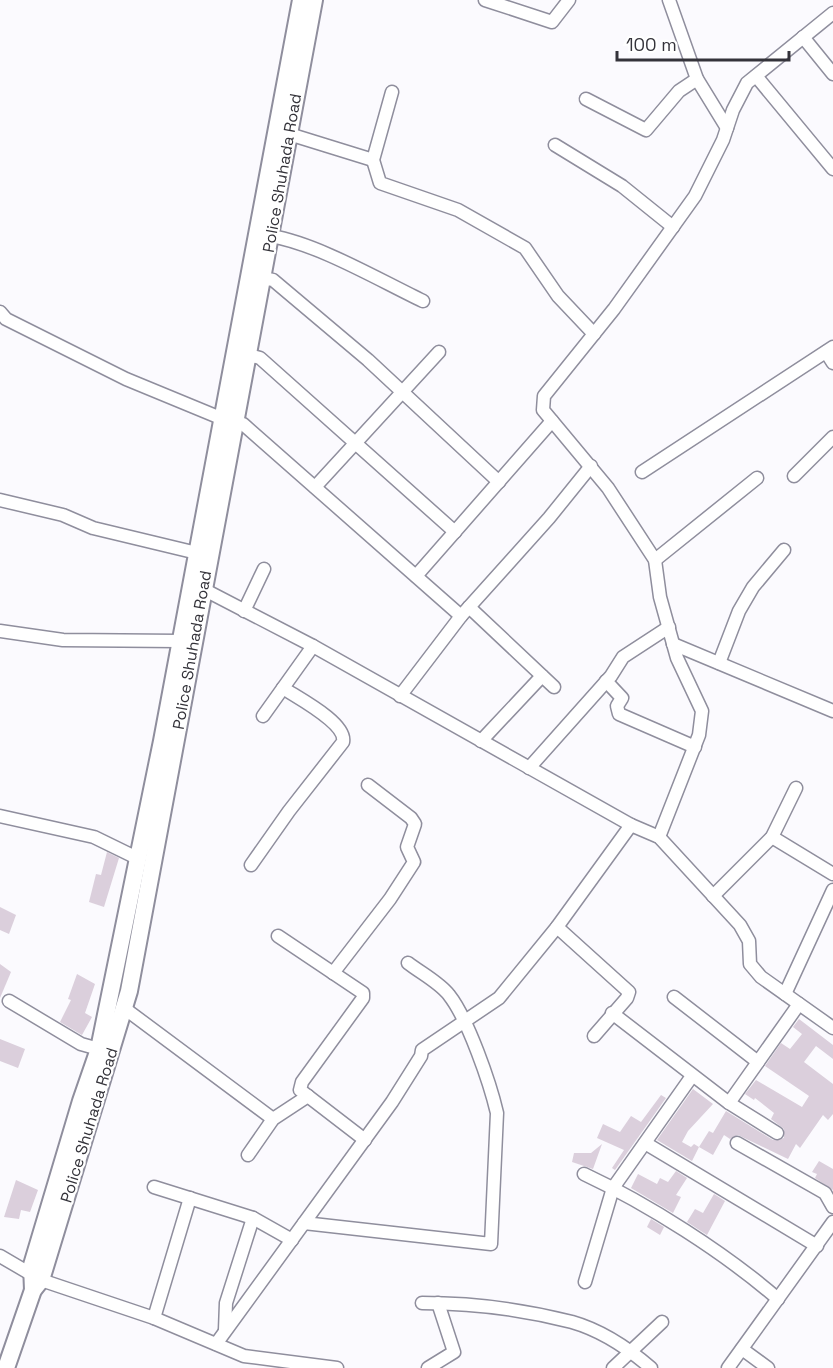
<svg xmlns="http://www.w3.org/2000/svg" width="833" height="1368" viewBox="0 0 833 1368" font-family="'Space Grotesk',sans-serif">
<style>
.building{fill:#dbcfdc}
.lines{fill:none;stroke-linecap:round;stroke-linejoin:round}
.minor-casing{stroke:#8f8e9d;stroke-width:15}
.secondary-casing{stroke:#8f8e9d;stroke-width:20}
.minor{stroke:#fff;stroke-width:12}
.secondary{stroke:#fff;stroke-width:16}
.labels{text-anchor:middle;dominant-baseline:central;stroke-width:4.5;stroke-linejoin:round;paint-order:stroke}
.street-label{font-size:16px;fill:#34333a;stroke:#fff}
</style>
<rect width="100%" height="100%" fill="#fbfafe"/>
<g class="building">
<path d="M107,852L119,858L104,907L89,902L96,874L101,875Z"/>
<path d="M0,907L16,915L9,934L0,930Z"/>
<path d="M0,964L11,972L0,998Z"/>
<path d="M77,974L95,984L85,1013L92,1017L82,1035L60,1022L71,1000L68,999Z"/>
<path d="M799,1019L833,1045V1059L816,1046L804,1062L833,1084V1114L828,1120L823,1115L800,1148L796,1144L788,1159L738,1135L730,1139L724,1135L713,1155L699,1147L709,1131L713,1133L726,1111L773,1140L784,1138V1129L771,1119L774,1113L755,1098L754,1100L745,1094L756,1080L802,1107L809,1096L765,1066L781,1043L790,1049L802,1034L793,1027Z"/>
<path d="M0,1039L25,1049L18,1068L0,1061Z"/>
<path d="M693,1089L713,1104L688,1131L682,1142L691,1147L694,1144L699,1147L692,1161L657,1140Z"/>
<path d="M661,1095L666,1098L615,1170L612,1168L624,1150L597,1138L603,1124L620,1132L631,1116L641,1122Z"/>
<path d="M602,1144L593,1169L572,1162L574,1153H591Z"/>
<path d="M819,1161L833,1169V1190L815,1178L817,1174L812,1172Z"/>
<path d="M676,1171L687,1178L676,1195L681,1197L673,1213L631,1188L638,1174L657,1184L660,1178L668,1182Z"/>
<path d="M16,1180L38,1190L30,1212L21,1210L19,1219L4,1217Z"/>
<path d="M714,1194L725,1201L707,1235L687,1222L695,1209L703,1213Z"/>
<path d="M651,1219L664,1227L660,1235L647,1227Z"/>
</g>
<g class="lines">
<defs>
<g id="minor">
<path d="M485,0L552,22L569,0"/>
<path d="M669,0L697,79L727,128"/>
<path d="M803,37L833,74"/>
<path d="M756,76L833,169"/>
<path d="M392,92L373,160L380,183L458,210L525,248L558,296L594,334"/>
<path d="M586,99L646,130L679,91L697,79"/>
<path d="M289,134L373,160"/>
<path d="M555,145L622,186L673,227"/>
<path d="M271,236C318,244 379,280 423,301"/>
<path d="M263,278L273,280L368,360L499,482"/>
<path d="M0,312L6,319L126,379L223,419"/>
<path d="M826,352L833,363"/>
<path d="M249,355L260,358L455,532"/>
<path d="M235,421L243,424L461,616"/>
<path d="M642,472L833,347"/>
<path d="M794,476L833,437"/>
<path d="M315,487L439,352"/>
<path d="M0,500L63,515L93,528L197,553"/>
<path d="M655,560L757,478"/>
<path d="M416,576L552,421"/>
<path d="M203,589L313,646L631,825L659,837L740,925L749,941L750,964L761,977L833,1028"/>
<path d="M469,607L554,687"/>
<path d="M244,611L264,569"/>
<path d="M0,631L63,640L180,641"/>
<path d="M673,644L833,711"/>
<path d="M719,663L739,611L753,587L784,550"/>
<path d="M606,681L622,698L617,706L619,714L695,747"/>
<path d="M400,696L461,616L549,518L591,466"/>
<path d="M263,716L313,646"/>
<path d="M481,741L542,676"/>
<path d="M529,768L611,676L623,657L669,627"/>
<path d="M0,816L94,837L137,858"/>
<path d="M659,837L699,735L702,711L677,658L660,597L655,560L608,488L543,410L544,396L614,309L695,196L723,140L733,110L747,83L833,13"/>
<path d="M772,837L833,874"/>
<path d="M251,865L289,811L343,742C347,723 298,698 283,688"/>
<path d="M713,896L772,837L796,788"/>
<path d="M557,927L629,992L627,998L594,1036"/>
<path d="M278,936L363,993V998L302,1082L300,1090L365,1140"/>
<path d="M333,973L390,899L414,862L407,847L415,824L411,818L368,785"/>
<path d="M785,994L833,890"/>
<path d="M674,997L758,1062"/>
<path d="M9,1001L81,1044L106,1051"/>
<path d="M124,1008L273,1119"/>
<path d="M612,1013L729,1103L777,1133"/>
<path d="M729,1103L799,1004"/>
<path d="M645,1143L817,1246"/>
<path d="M737,1143L825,1193L833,1207"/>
<path d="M248,1155L273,1119L308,1096"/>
<path d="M584,1174C648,1204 725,1253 778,1299"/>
<path d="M154,1187L253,1218L292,1240"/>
<path d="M304,1223L491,1244L497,1113C490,1083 468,1019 449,995C440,983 421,973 408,963"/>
<path d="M0,1256L41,1280L154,1318L244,1356L337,1368"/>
<path d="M585,1282L613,1188L692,1076"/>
<path d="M422,1303C470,1303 525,1310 572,1322C600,1330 629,1349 651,1368"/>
<path d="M154,1318L190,1198"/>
<path d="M225,1330L226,1303L253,1218"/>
<path d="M216,1344L392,1102L421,1056L422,1050L499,998L557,927L631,825"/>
<path d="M742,1349L768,1368"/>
<path d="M428,1368L454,1352L438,1303"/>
<path d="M613,1368L662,1322"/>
<path d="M728,1368L833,1222"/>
</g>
<g id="secondary">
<path d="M33,1290L32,1265L81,1101L99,1049L162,741L301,0"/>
<path d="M6,1368L33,1290L41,1280L129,991L314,0"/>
</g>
</defs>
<use href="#minor" class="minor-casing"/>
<use href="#secondary" class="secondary-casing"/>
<use href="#minor" class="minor"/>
<use href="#secondary" class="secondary"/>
</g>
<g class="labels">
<g class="street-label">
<text transform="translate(282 173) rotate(-80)">Police Shuhada Road</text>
<text transform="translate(192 650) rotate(-80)">Police Shuhada Road</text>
<text transform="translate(89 1125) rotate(-73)">Police Shuhada Road</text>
</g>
</g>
<path d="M617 51v9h172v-9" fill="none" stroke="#34333a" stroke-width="3"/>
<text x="626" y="51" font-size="18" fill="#34333a" stroke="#ffffff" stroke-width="4.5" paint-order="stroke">100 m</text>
</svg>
